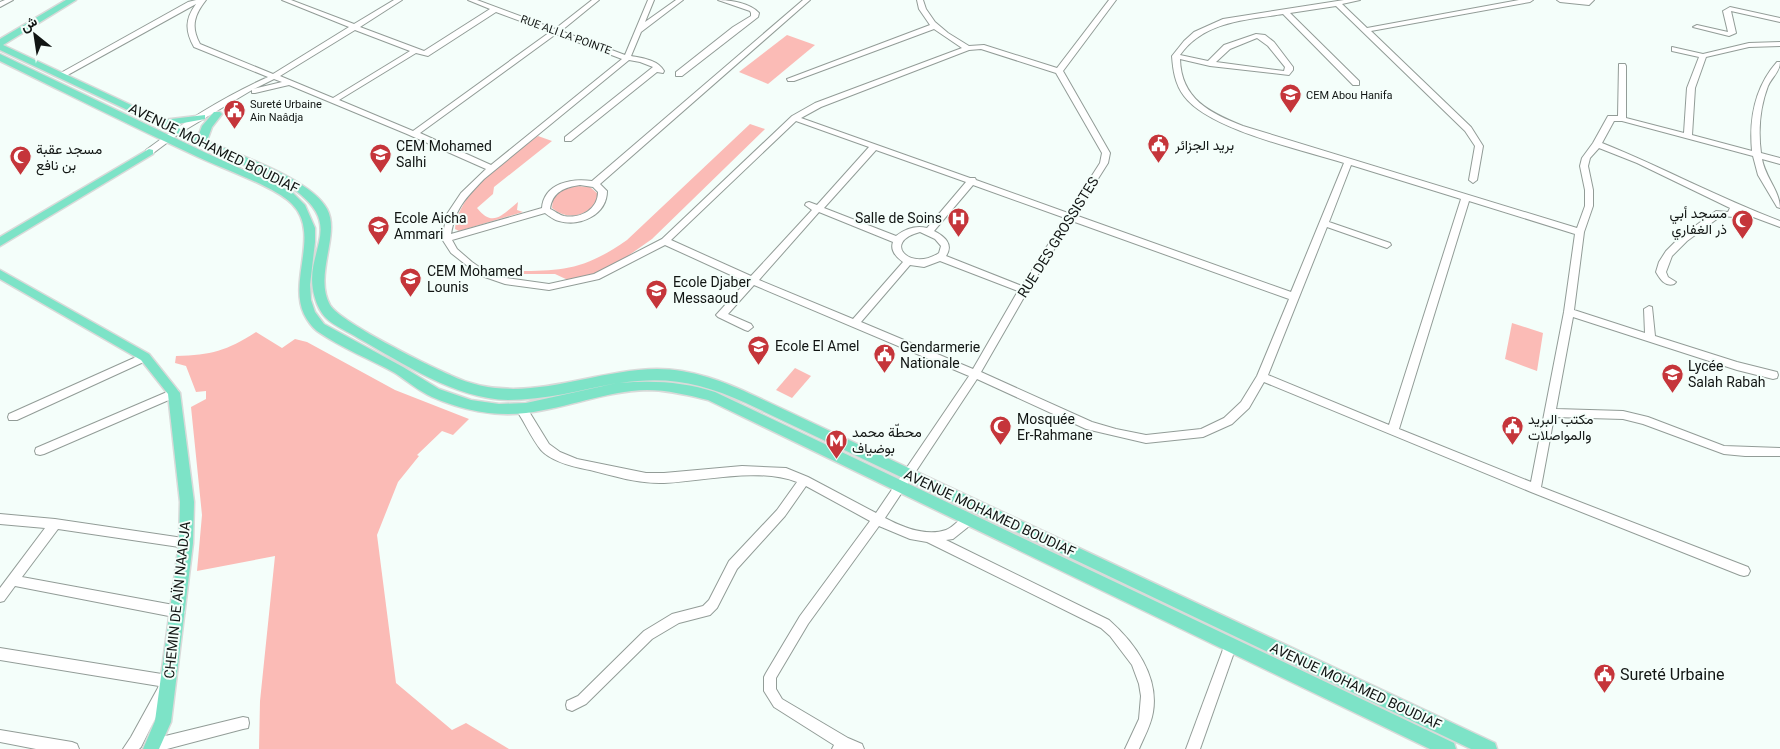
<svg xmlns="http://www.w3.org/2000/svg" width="1780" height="749" viewBox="0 0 1780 749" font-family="Roboto,Vazirmatn,sans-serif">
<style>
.green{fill:#fbbbb6}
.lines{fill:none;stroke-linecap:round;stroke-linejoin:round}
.minor-casing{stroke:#929c97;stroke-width:2}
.major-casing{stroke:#d9dad9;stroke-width:3}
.minor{fill:#fff;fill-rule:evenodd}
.major{fill:#7de3c7;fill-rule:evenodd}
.labels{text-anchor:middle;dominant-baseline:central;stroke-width:4;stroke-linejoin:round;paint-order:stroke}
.far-street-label{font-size:11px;fill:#111513;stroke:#f4fefa}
.far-poi-label{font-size:11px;fill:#111513;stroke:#f4fefa;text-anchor:start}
.poi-label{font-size:14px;fill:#111513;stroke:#f4fefa;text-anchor:start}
.street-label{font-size:14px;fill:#111513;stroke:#f4fefa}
.near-poi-label{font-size:16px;fill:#111513;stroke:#f4fefa;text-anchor:start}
</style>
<rect width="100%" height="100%" fill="#f4fefa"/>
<g class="green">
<path d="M787,35L815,45L768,84L739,72Z"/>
<path d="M750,124L765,129L652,239L615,265L593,275L568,280L555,274H503L502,271C557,271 580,273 627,240Z"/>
<path d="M538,136L552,141L494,187L493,194L477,208C493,228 502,215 518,202L517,210L523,212L459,231L455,229C458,191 510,157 538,136Z"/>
<path d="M576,186L590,187L598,194L597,203C584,216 568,221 552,208L553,198L562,190Z"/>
<path d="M1512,323L1543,333L1537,371L1505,359Z"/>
<path d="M256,332L282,348L295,339L307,342L395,390L469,419L453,435L442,431L417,455L419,456L398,482L377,535L396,683L452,730L466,723L509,749H259L260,701L275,556L197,571L202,515L191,407L206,399V391L196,392L186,366L175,363L176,356C212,355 226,351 256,332Z"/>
<path d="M795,368L811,376L792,398L776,390Z"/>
</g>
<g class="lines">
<defs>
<g id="minor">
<path d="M5,0H13L0,7V2Z"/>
<path d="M196,0H206C195,14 190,26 200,44L273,74L349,27L282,0H291L354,24L394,0H402L360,27L424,51L490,9L468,0H477L555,29L592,0H599L561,31L625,55L648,0H654L645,22L676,0H683L641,32L631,56C643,58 658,60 664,71L663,73L657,72L571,141H565V137L653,67L640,62L629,60L484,179C465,199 456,207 451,234L542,208C544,183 572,178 592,181L803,0H810L600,184L607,191C607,215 580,227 559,221C554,220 549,216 545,213L452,240L457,249L472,262L485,271L506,278L549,284L594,274L662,239L792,116L815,103L962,48L934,29L794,81H788L787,79L930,25L919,9L917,0H923L926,9L935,22L948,33L969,46L984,45L1057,68L1109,0H1116L1063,71L1110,153L1108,163L1075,215L1291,292L1344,163C1303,150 1209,130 1184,96C1175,84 1173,70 1172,56L1184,41L1194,32L1223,19L1344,0H1360L1342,4L1367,28L1519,0H1533L1530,2L1371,31L1471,127L1483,146L1477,180L1473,183L1469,180L1475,146L1465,131L1336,6L1290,13L1359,81V85H1353L1283,14C1246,20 1204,21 1180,55L1208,61L1224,45L1256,34L1265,35L1274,42L1293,67V70L1289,75L1210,66L1180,59C1181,99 1210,113 1243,126L1577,228L1585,206V190L1580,166L1582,158L1593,143L1608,116H1618L1619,64H1625L1626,66V118L1684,133L1687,88L1699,57L1672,51V47L1703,54L1749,43L1780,42V46L1749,47L1706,57L1695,88L1692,135L1752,151C1749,118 1755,87 1777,62H1780C1780,72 1772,77 1768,86C1760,107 1758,131 1761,153L1780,158V164L1762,159C1765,177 1780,191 1780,208L1777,207L1758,175L1753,156L1622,121H1614L1602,143C1662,167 1719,198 1780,221V227L1737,211L1734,217L1721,216L1687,241L1672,256L1666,272L1668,277L1676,282L1674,284C1665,287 1660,279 1656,272L1659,262L1666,251L1681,236L1716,211L1728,212L1730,208L1637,163L1599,148L1590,158L1588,166L1593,190V206L1584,232L1574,310L1645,333L1644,309L1649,306L1652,307L1655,336L1737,362L1777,372L1778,375L1777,378L1773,379L1737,370L1573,317L1556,409L1623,411L1648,417L1724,446L1780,448V456H1745L1724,454L1643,424L1623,419L1554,417L1541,487L1748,567L1750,571L1748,575L1744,576L1740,575L1531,492L1264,382L1249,408L1232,424L1203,437L1146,443L1086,429L977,379L885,518C902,527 926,537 946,530C955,527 962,513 973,517L975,520L973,523L953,539L946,540L1109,620C1135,643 1159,676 1153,712C1151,725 1144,737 1139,749H1125L1139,719L1141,696L1139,684L1132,665L1110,636L1101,628L927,542L910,539L879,526L808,624L776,678V689L782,699L848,738L862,744L864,749H832L834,745L774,707L764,691V677L766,673L800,616L870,521L806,486L785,516L737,569L717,608L710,615L679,623L652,639L586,704L572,711L567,709L566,705L567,701L578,696L644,631L672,614L703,606L709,600L729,561L777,510L797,482C759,467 704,481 664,483C639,484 614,476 590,470C574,467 552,462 541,450C532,439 525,423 517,411L516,408L517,405H525L549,444L560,452L577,459L646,473H664L742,466L786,468L808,477L876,513L969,376L754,285L728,314L751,324L753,327L748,331L745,330L718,317L716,315L746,282L665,245L599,279L549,290L505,284L479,275L451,253L442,239L447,214L461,193L486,169L407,134L289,85L255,93H252V90L180,133L152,154H146V150C184,122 225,96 268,77L194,47C185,31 185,19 196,4L64,77H61L57,75L188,2ZM496,12L550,32L413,131L339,100L416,53L428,56ZM355,30L410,51L333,98L280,76ZM556,34L622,59L491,165L420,133ZM1257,38L1268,46L1285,67L1284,71L1216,62L1230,49ZM981,49L1056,73L1102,153L1100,163L1068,213L976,180L975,178H970L801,118L821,107L969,50ZM274,79L282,82L253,89L256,88ZM796,121L869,147L817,205L809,202L806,203L805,205L812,210L751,276L671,240ZM876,150L966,182L927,228C916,225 905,229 896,236L824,208ZM1351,165L1461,199L1389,425L1268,375L1327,227L1387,248L1391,245L1390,243L1329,222ZM580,185L593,187L598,192C598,209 581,219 564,216C559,215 555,211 550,209C552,192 565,187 580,185ZM973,185L1065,218L1022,286L946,256C954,244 944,236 934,231ZM1469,201L1575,234L1564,312L1531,482L1399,429ZM819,212L893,242C890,250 896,257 903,262L853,319L759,280ZM1072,221L1289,299L1257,376L1241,402L1224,418L1201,429L1146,435L1116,429L1092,422L981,372L1027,292ZM920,232L935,239L941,246L939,253C910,272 881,242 920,232ZM940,261L1018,291L973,369L861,322L910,265L924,267Z"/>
<path d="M718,0C730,0 750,3 759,13L758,17L682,76H676V72L733,27L751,16V13L750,11Z"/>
<path d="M1557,0H1594L1589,5L1560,2Z"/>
<path d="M1730,7L1780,18V22L1731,11L1736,33L1729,36L1693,27L1697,25L1728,32L1723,11Z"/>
<path d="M145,353L150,357L148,360L17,420H9L8,417L9,414Z"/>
<path d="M174,389L178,390L179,393L178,396L44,454L40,455L36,454L35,451L36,448Z"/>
<path d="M0,514L55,519L190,539L192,543L190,547L186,548L58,529L22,577L179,606L183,608L185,612L183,616L179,618L15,586L4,601L0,602V588L45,528L0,524Z"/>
<path d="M1231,638L1235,640L1237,644L1200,749H1186L1225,644L1227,640Z"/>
<path d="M0,648L168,675L172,677L174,681L141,747L139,749H123L131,737L159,686L0,660Z"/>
<path d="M243,717L248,718L249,723L248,728L243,729L167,749H148L146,746L148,741L153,739Z"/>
<path d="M0,730L72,742L77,744L79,749H36L0,742Z"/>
</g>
<g id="major">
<path d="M66,0H76L3,45L163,120L205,115V119L172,125L198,137L202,126L214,112H220L222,114L212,127L207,141C238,155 311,179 327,209C333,220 331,234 329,246C326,265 320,287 330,305C340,322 427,365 450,375C521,409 585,370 657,369C692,369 725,382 755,396L1495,743L1497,749H1471L746,403C701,383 669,376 620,383C653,380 684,382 715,392L1454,743L1456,749H1430L708,400C688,395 667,390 647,390C606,391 567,408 526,413C495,417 461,410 432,397C419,391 407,381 395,373C370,359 341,348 317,331C312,327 307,320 304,314C288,280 321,233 292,204C276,187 221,168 198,157C131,126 66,93 0,61V54L204,152L292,192L305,205L315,228V242L310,285L311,300L315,312L324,324L403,367L439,389L471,400L499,404L526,403L617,383C581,390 545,400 508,400C456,399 402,363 358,338C349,332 334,326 326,318C321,313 317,305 315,298C300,250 351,227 289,186L0,50V39Z"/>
<path d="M149,149L153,150V154L0,246V237Z"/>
<path d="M0,270L149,354L180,393L194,502L193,543L171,722L159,749H143L155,721L179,543L180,502L168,394L141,360L0,279Z"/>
</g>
</defs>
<use href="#minor" class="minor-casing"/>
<use href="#major" class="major-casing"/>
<use href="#minor" class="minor"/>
<use href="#major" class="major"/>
</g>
<defs>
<symbol id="school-pin" viewBox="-11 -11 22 30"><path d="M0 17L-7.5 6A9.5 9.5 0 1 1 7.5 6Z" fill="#c5353a" stroke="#f4fefa"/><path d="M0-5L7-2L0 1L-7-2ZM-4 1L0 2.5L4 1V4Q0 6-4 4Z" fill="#fff"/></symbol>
<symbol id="civic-pin" viewBox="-11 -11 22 30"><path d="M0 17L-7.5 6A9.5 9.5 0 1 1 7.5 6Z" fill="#c5353a" stroke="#f4fefa"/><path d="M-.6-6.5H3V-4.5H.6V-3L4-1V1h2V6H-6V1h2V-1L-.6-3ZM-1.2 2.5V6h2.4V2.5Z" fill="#fff"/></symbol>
<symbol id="mosque-pin" viewBox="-11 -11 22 30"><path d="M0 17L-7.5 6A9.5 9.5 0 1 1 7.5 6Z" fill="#c5353a" stroke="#f4fefa"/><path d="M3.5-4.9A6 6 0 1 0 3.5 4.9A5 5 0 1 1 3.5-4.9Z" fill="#fff"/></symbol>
<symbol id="hospital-pin" viewBox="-11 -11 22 30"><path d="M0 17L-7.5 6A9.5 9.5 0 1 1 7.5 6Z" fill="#c5353a" stroke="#f4fefa"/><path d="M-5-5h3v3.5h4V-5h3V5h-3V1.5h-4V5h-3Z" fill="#fff"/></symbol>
<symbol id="metro-pin" viewBox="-11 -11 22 30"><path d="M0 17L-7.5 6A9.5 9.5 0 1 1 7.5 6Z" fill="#c5353a" stroke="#f4fefa"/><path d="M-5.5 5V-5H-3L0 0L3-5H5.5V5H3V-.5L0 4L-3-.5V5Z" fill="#fff"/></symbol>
</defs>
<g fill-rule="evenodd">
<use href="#school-pin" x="1278" y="82" width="25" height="34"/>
<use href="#civic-pin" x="222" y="98" width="25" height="34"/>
<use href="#civic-pin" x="1146" y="132" width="25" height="34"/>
<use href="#school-pin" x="368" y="142" width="25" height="34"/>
<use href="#mosque-pin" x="8" y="144" width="25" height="34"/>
<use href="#hospital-pin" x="946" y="206" width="25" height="34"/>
<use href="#mosque-pin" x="1730" y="208" width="25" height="34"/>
<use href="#school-pin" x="366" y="214" width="25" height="34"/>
<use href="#school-pin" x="398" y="266" width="25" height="34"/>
<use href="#school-pin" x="644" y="278" width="25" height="34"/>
<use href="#school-pin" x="746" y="334" width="25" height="34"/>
<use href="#civic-pin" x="872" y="342" width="25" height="34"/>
<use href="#school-pin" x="1660" y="362" width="25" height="34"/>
<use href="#mosque-pin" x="988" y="414" width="25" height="34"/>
<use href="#civic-pin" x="1500" y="414" width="25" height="34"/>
<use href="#metro-pin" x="824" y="428" width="25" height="34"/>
<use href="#civic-pin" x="1592" y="662" width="25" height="34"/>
</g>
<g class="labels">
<g class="far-street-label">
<text transform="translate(566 35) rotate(20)">RUE ALI LA POINTE</text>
</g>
<g class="far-poi-label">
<text x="1306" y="95">CEM Abou Hanifa</text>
<text x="250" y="104">Sureté Urbaine<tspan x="250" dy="13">Ain Naâdja</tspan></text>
</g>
<g class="poi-label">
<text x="1175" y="145">بريد الجزائر</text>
<text x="396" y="146">CEM Mohamed<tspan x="396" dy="16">Salhi</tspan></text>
<text x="36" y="149">مسجد عقبة<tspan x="36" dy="16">بن نافع</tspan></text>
<text x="1727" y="213" text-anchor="end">مسجد أبي<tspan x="1727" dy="16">ذر الغفاري</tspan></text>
<text x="394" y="218">Ecole Aicha<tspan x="394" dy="16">Ammari</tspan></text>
<text x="942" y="218" text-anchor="end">Salle de Soins</text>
<text x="427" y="271">CEM Mohamed<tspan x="427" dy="16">Lounis</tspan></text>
<text x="673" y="282">Ecole Djaber<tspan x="673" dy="16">Messaoud</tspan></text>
<text x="775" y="346">Ecole El Amel</text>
<text x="900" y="347">Gendarmerie<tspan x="900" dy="16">Nationale</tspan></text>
<text x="1688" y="366">Lycée<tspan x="1688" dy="16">Salah Rabah</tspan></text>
<text x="1017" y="419">Mosquée<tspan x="1017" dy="16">Er-Rahmane</tspan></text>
<text x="1528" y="419">مكتب البريد<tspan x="1528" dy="16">والمواصلات</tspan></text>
<text x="852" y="432">محطّة محمد<tspan x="852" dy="16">بوضياف</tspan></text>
</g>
<g class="street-label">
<text transform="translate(214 148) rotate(26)">AVENUE MOHAMED BOUDIAF</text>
<text transform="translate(1058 237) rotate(-58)">RUE DES GROSSISTES</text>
<text transform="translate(990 513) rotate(25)">AVENUE MOHAMED BOUDIAF</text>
<text transform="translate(177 600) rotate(-84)">CHEMIN DE AÏN NAADJA</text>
<text transform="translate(1356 686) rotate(25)">AVENUE MOHAMED BOUDIAF</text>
</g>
<g class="near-poi-label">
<text x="1620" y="674">Sureté Urbaine</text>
</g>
</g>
<g transform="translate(35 35) rotate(330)" stroke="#f4fefa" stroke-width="4" paint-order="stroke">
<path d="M0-4L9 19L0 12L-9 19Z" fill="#111513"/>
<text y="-8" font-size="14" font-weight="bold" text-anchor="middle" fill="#111513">ش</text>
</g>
</svg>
